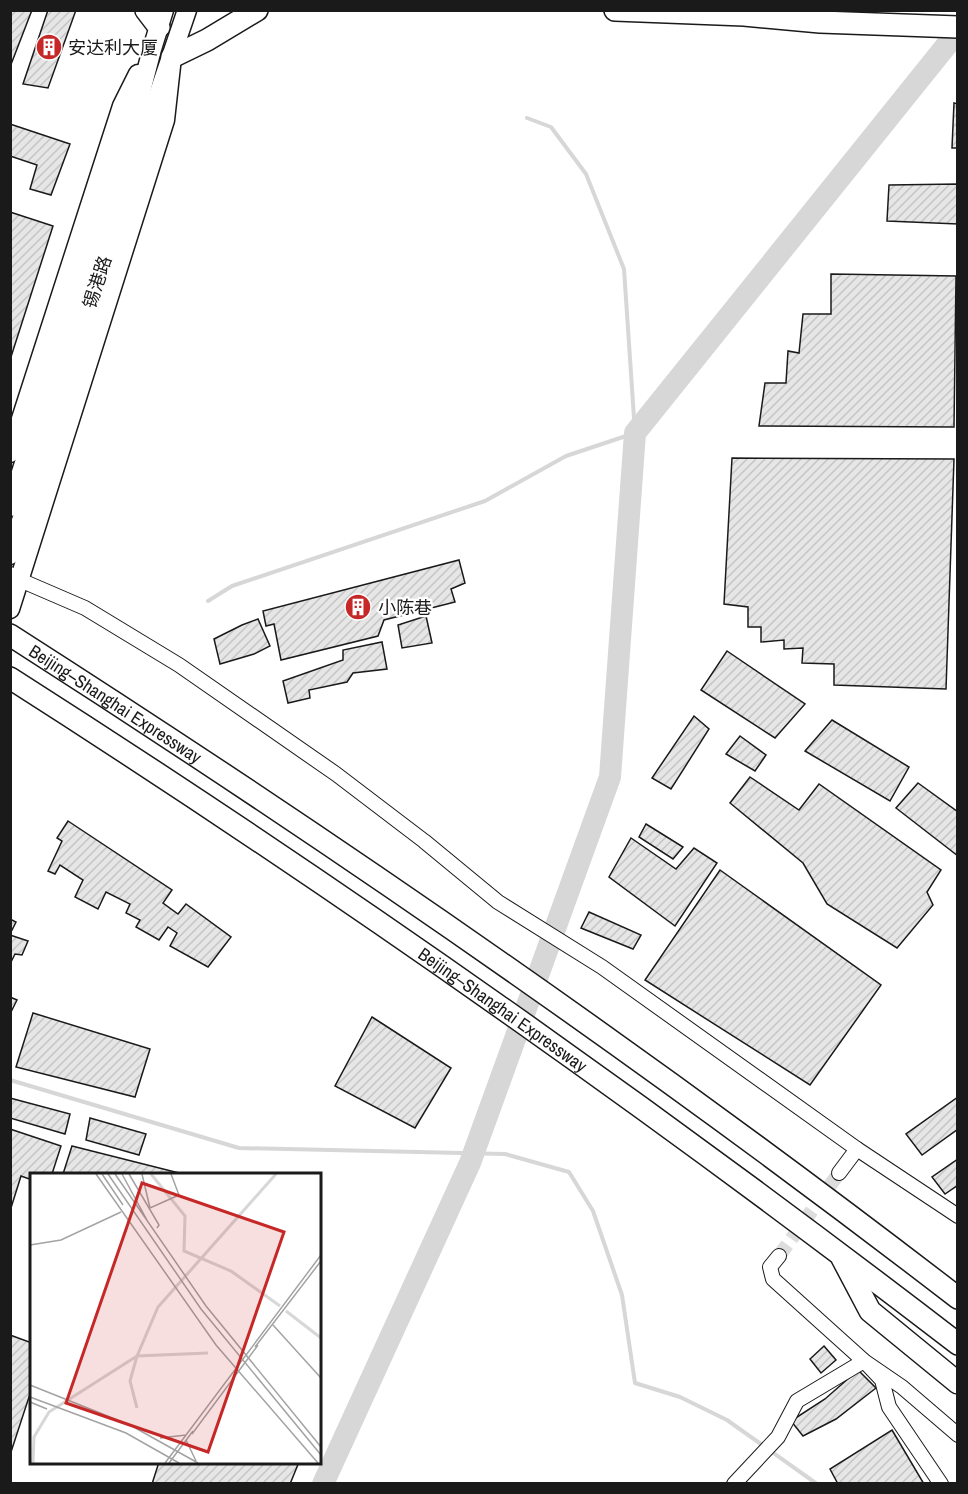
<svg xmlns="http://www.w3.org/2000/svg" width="968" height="1494" viewBox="0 0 968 1494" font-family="'Archivo Narrow','Noto Sans SC',sans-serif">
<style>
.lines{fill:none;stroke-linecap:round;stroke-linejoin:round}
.stream{stroke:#d7d7d7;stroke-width:4}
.river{stroke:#d7d7d7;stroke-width:22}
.building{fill:url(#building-hatch);stroke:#1a1a1a;stroke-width:1.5}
.minor-tunnel{stroke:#ddd;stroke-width:14;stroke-dasharray:14 7;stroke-linecap:butt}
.minor-casing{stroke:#1a1a1a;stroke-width:16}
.major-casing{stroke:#1a1a1a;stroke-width:21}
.highway-casing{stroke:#1a1a1a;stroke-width:24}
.minor{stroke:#fff;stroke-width:14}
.major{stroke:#fff;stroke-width:18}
.highway{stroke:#fff;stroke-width:21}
.labels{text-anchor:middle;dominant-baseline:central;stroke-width:4.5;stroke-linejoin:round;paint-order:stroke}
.poi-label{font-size:18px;fill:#1a1a1a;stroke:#fff;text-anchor:start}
.street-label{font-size:18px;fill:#1a1a1a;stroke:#fff}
.inset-river{fill:none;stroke:#d7d7d7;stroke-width:3}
.inset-road{fill:none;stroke:#a3a3a3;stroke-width:1.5}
.view{fill:#c62828;fill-opacity:0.15;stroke:#c62828;stroke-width:3}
.inset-edge{fill:none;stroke:#1a1a1a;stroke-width:3}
</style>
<defs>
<pattern id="building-hatch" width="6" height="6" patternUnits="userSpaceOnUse" patternTransform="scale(1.5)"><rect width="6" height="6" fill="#e6e6e6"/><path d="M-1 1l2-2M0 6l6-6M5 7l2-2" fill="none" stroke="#c5c5c5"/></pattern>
</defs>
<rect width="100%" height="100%" fill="#fff"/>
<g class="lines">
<g class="stream">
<path d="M208,601L232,586L485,501L566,456L635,433L624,269L586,174L551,127L527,118"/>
<path d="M10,1080L239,1148L505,1154L569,1172L593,1211L622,1295L635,1383L680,1397L727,1420L817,1484"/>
</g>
<path class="river" d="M323,1484L470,1163L610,777L635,433L958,31"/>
</g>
<g class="building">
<path d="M10,10H32L10,67Z"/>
<path d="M48,10H76L48,88L23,84Z"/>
<path d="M954,103L958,104V148H952Z"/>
<path d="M10,124L70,144L51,195L30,189L37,165L10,156Z"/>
<path d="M958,184V224L887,221L889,185Z"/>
<path d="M10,212L53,226L10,360Z"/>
<path d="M831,274L956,276L954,427L759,426L765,383H786L788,351L799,353L803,314H831Z"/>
<path d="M732,458L954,459L946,689L834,685V664L802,663L803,648L784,649V640L761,642V627H748V607L724,604Z"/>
<path d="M459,560L465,583L451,589L455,602L384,620L378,636L281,660L274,624L266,626L263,611Z"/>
<path d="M426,616L432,643L402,648L398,625Z"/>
<path d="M258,619L270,646L254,654L220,664L214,639L242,625Z"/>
<path d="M382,642L387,669L353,673L347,682L309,690L310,698L288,703L283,681L343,660V650Z"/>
<path d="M727,651L805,704L775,738L701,690Z"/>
<path d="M694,716L709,729L671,789L652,778Z"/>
<path d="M832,720L909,767L890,801L805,751Z"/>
<path d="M740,736L766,755L755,771L726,754Z"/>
<path d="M750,777L799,810L819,784L941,870L927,892L933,905L897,948L827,904L803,863L730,803Z"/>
<path d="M918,783L958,812V856L896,808Z"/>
<path d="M68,821L172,890L163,903L178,914L186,904L231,937L208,967L170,946L177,933L168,927L159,940L136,927L140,920L126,913L130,904L106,892L98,909L75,897L83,880L60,865L55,874L48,871L62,841L57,838Z"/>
<path d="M646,824L683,847L673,859L639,837Z"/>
<path d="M631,838L676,869L694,848L717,863L675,926L609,877Z"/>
<path d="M720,870L881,985L810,1085L645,980Z"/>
<path d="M589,912L641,935L633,949L581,928Z"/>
<path d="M10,919L16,922L11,932H10Z"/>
<path d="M10,935L28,941L22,955L15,954L10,964Z"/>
<path d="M10,997L17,1000L10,1014Z"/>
<path d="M33,1013L150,1049L135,1097L16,1067Z"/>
<path d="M372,1017L451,1068L415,1128L335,1086Z"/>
<path d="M958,1097V1129L922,1155L906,1134Z"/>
<path d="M10,1098L70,1114L65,1134L10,1118Z"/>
<path d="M90,1118L146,1134L139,1155L86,1140Z"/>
<path d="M10,1129L61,1146L52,1174H32V1180L21,1176L10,1211Z"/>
<path d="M72,1146L183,1174H63Z"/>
<path d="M958,1159V1185L945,1194L932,1177Z"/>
<path d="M10,1335L32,1343V1388L10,1455Z"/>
<path d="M824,1346L836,1360L821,1373L810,1359Z"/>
<path d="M858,1370L876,1388L836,1419L803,1436L791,1421L825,1399Z"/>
<path d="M892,1430L924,1484H838L830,1469Z"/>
<path d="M159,1462H299L290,1484H152Z"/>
</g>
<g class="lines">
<path class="minor-tunnel" d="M779,1256L839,1173"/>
<defs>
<g id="minor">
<path d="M10,574L20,580L85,608L179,665L336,774L424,841L498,902L602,967L857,1149L958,1216"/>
<path d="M839,1173L857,1149"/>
<path d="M779,1256L770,1267L773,1279L864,1361L902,1387L958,1435"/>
<path d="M734,1484L778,1437L797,1401L864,1361L882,1380L889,1407L941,1484"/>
</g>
<g id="major">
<path d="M10,453L122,106L138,74"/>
<path d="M10,507L136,111L152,49L164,10"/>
<path d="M10,555L151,116L187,10"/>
<path d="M10,609L165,120L172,57"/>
</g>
<g id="highway">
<path d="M146,10L159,27"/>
<path d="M615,10L744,15L820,22L958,27"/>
<path d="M172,57L207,40L257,10"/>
<path id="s1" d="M10,635C335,843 652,1062 958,1298"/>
<path id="s2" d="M10,678C336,886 651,1108 958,1344"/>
<path d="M842,1258L870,1311L958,1383"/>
</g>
</defs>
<use href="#minor" class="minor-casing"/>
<use href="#major" class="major-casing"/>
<use href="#highway" class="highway-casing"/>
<use href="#minor" class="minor"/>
<use href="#major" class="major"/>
<use href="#highway" class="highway"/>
</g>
<defs>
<symbol id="building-disc" viewBox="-11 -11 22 22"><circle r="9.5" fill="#c62828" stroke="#fff"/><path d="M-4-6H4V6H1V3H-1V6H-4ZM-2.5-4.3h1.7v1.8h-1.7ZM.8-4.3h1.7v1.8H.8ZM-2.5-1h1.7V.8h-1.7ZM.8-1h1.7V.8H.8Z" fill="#fff"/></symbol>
</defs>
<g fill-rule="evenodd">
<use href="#building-disc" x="34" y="32" width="30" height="30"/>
<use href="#building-disc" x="343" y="592" width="30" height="30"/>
</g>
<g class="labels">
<g class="poi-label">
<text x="68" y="47">安达利大厦</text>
<text x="378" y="607">小陈巷</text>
</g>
<g class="street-label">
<text transform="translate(97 282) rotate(-72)">锡港路</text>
<text stroke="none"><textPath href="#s1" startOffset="126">Beijing–Shanghai Expressway</textPath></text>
<text stroke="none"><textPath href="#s2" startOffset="594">Beijing–Shanghai Expressway</textPath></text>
</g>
</g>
<g transform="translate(30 1173)">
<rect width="291" height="291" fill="#fff"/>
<path class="inset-river" d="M121,1L155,43L154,78L201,98L250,133M256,138L291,165M107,235L100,208L107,183L178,180M3,290L4,264L19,239L107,183L128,134L246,1"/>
<path class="inset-road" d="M66,1L186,172L288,290M72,1L93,32M78,1L171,136L291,282M85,1L176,133L291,274M92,1L118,49M99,1L129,52L127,55M112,1L120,35L149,22L141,1M0,72L31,67L91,39M243,152L291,205M225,174L291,88M0,212L100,252L168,290M0,224L96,260L149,290M0,229L17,236M162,261L228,172M130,265L156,262M156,267L166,288M135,290L291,82M139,290L163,258"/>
<path class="view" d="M112,10L254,59L178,279L36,230Z"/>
<rect width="291" height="291" class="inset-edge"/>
</g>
<rect width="968" height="1494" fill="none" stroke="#1a1a1a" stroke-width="24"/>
</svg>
